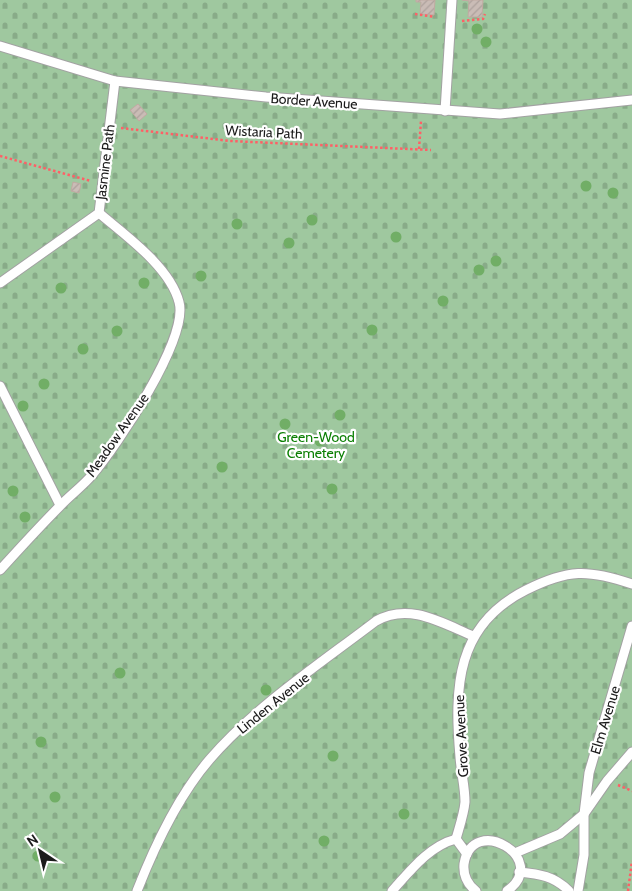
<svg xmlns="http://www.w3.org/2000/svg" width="632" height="891" viewBox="0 0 632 891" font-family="Cabin,sans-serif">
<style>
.cemetery{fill:url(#cemetery-stones)}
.building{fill:url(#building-hatch);stroke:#c0aaa1}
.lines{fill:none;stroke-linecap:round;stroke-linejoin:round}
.service-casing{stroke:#a2a2a2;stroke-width:11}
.path{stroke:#ff5f66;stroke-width:2.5;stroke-dasharray:2.5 2.5;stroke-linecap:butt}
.service{stroke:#fff;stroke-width:9}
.tree{fill:#71ae66}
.labels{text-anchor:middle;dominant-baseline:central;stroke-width:4.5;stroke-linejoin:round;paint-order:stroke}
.street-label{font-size:14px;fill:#1b1b1b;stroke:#fff}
.park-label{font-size:14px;fill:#0b7f03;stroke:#fff}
</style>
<defs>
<pattern id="cemetery-stones" width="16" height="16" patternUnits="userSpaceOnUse" patternTransform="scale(1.25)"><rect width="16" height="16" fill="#9fc89f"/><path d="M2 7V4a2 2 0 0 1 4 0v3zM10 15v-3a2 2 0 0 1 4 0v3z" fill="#88ab88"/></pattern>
<pattern id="building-hatch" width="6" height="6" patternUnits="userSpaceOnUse" patternTransform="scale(1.25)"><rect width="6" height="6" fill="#cabcb6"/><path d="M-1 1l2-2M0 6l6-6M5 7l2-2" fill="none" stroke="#ada19c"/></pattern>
</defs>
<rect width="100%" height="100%" fill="#eee7e0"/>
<rect class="cemetery" x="0" y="0" width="632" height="891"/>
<g class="building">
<path d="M416,0H435L434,15L420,14L421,2H416Z"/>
<path d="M462,0H483L482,17H468L469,1Z"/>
<path d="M138,104L147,114L139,121L130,110Z"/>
<path d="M73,182L81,184L79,193L71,191Z"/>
</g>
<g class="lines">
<defs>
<g id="service">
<path d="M0,46L115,81L266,97L500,114L632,100"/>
<path d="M445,111L452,0"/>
<path d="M0,283L99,213L115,81"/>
<path d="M0,386L60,505"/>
<path d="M0,570C20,548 39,527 60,506C70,495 83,486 92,475C117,446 189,338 179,302C170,267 125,235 99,213"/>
<path d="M456,839C459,828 464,814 465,802C465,787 461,772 460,757C454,687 456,625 526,590C568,569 588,569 632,584"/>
<path d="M456,839L467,854"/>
<path d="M515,853L560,834L584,814L607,781L632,752"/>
<path d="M519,872C540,874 554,876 569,891"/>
<path d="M137,891C155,845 178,796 210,759C256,706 321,663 376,621C409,602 442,623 473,636"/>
<path d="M392,891C410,871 429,846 456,839"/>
<path d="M476,891C467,884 463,875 464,864C472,812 552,859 507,891"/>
<path d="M578,891L584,855V814L589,773L632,626"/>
</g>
</defs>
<use href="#service" class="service-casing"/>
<g class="path">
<path d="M415,14L435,17"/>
<path d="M462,21L483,19L485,14"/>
<path d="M121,128L230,141L431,150"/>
<path d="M419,149L421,121"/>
<path d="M0,156L91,181"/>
<path d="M618,785L632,791"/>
<path d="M628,891L632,861"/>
</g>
<use href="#service" class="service"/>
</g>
<g class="tree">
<circle cx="477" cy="29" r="5.5"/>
<circle cx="486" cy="42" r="5.5"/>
<circle cx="586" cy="186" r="5.5"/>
<circle cx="613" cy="193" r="5.5"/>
<circle cx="312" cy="220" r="5.5"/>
<circle cx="237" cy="224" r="5.5"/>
<circle cx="396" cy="237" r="5.5"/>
<circle cx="289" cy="243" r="5.5"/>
<circle cx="496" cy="261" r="5.5"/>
<circle cx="479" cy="270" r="5.5"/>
<circle cx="201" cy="276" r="5.5"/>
<circle cx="144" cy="283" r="5.5"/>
<circle cx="61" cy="288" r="5.5"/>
<circle cx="443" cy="301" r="5.5"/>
<circle cx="372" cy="330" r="5.5"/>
<circle cx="117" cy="331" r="5.5"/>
<circle cx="83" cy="349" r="5.5"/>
<circle cx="44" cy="384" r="5.5"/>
<circle cx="23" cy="406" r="5.5"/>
<circle cx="340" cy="415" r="5.5"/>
<circle cx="285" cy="424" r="5.5"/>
<circle cx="320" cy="441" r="5.5"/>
<circle cx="222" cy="467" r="5.5"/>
<circle cx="332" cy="489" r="5.5"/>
<circle cx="13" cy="491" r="5.5"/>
<circle cx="25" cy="517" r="5.5"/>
<circle cx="120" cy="673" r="5.5"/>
<circle cx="266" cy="690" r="5.5"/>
<circle cx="41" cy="742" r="5.5"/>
<circle cx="333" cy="756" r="5.5"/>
<circle cx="55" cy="797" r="5.5"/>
<circle cx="404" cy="814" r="5.5"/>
<circle cx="324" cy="841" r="5.5"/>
<circle cx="38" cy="856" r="5.5"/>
</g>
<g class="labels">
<g class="street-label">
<text transform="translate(314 101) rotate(4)">Border Avenue</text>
<text transform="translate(264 132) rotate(3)">Wistaria Path</text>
<text transform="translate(105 162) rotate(-83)">Jasmine Path</text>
<text transform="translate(117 435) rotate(-55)">Meadow Avenue</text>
<text transform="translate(273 703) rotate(-39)">Linden Avenue</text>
<text transform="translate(605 720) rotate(-73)">Elm Avenue</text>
<text transform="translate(461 736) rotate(-93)">Grove Avenue</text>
</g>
<g class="park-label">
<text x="316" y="437">Green-Wood<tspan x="316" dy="16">Cemetery</tspan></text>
</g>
</g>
<g transform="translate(40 851) rotate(325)" stroke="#ffffff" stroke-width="4" paint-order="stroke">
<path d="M0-4L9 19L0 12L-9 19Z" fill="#1b1b1b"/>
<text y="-8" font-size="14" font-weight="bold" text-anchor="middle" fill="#1b1b1b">N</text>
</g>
</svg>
